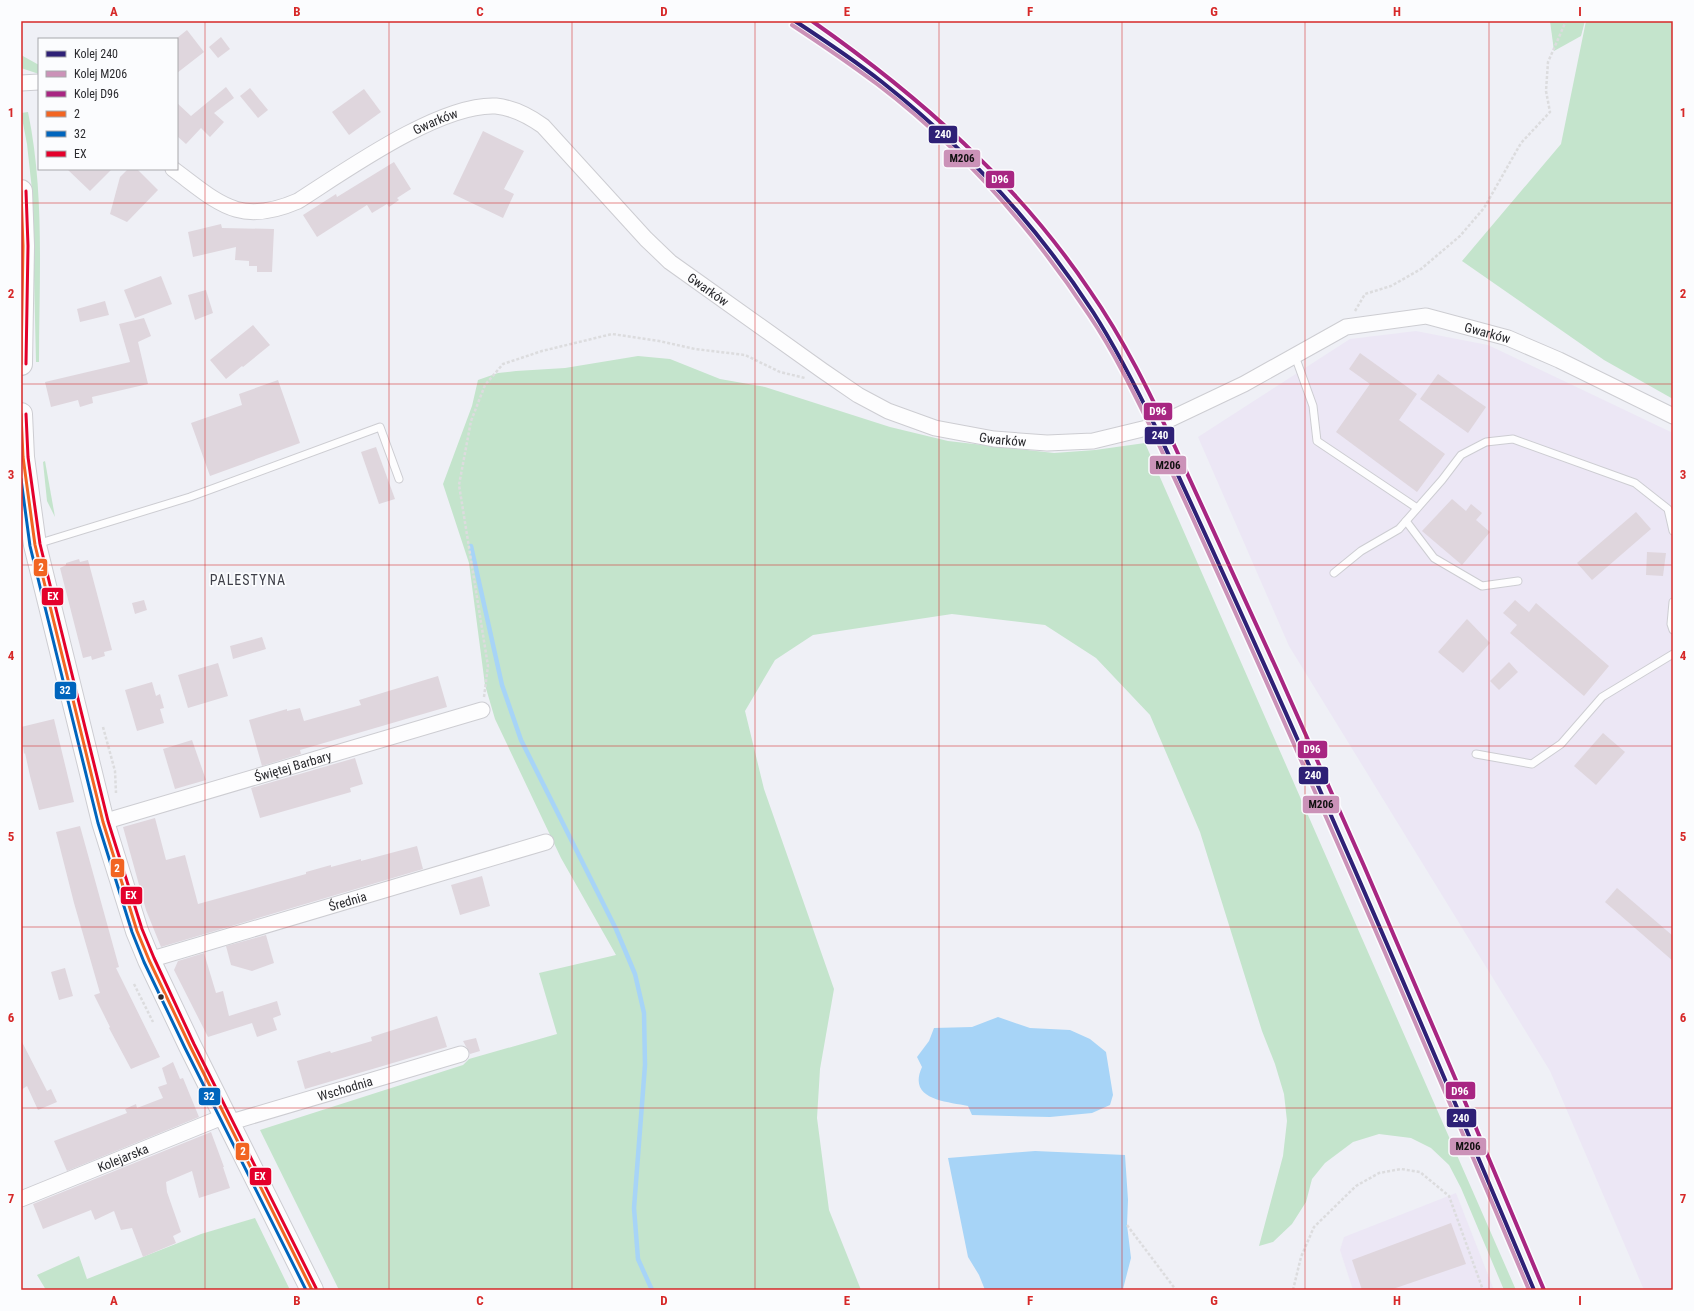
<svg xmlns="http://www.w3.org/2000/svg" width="1694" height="1311" viewBox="0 0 1694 1311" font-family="'Roboto Condensed',sans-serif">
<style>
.industrial{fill:#ece7f5}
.green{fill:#c4e4cc}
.water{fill:#a7d4f7}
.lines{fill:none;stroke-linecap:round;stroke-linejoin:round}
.stream{stroke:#a7d4f7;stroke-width:4.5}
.building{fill:#dfd6dd}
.service-casing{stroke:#cdcdd2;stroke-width:9}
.minor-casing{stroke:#cdcdd2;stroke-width:17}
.primary-casing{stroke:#cdcdd2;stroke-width:24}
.path{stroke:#dcdcde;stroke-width:2.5;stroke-dasharray:3 2;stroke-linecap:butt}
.service{stroke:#fdfdfe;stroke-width:7}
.minor{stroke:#fdfdfe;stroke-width:15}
.primary{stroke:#fdfdfe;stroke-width:22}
.bus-1-casing{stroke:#fbfcfe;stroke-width:6}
.bus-2-casing{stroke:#fbfcfe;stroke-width:6}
.bus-3-casing{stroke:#fbfcfe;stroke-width:6}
.bus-1{stroke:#f26522;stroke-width:3}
.bus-2{stroke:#0065bd;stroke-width:3}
.bus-3{stroke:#e4002b;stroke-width:3}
.rail-1-casing{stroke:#fbfcfe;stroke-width:7}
.rail-2-casing{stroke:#fbfcfe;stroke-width:7}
.rail-3-casing{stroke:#fbfcfe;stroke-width:7}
.rail-1{stroke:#2e2076;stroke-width:4}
.rail-2{stroke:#cb92b8;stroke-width:4}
.rail-3{stroke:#a82682;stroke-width:4}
.grid{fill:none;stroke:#d62828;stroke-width:1;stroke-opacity:0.55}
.bus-dot{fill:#2b2b2f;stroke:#fbfcfe;stroke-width:1.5}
.labels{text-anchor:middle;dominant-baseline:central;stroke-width:3.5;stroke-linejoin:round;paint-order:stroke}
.street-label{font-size:13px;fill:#2b2b2f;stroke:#fbfcfe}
.neighbourhood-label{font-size:14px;letter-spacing:1px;fill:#3f4049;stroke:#fbfcfe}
.line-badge{stroke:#fbfcfe;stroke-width:1.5}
.badge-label{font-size:11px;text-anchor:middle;font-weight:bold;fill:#fff}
.pale-badge-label{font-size:11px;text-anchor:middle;font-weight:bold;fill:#111}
.neatline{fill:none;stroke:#d62828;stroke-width:1.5}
.grid-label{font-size:13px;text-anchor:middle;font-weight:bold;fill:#d62828}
</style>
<rect width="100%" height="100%" fill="#eff0f6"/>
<g class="industrial">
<path d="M1416,331L1488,345L1673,433V1290H1644L1550,1071L1289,646L1198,437L1350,339Z"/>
<path d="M1456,1193L1494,1290H1353L1340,1250L1344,1237Z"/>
</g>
<g class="green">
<path d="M1550,21H1585L1581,36L1554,51Z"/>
<path d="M1586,21H1673V399L1604,360L1462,261L1561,144Z"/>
<path d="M21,55L39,65V74L21,68Z"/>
<path d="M28,112C45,194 39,278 39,362H36L32,190L27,144L21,113Z"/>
<path d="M638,356L670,359L720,379L765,387L890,427L948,441L1054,453L1095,450L1145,443L1516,1290H1504L1461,1188L1449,1165L1431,1148L1411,1138L1379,1134L1353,1142L1325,1163L1312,1179L1306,1202L1292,1224L1273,1242L1259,1246L1283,1156L1287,1121L1284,1094L1275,1064L1262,1031L1200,832L1150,715L1096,658L1045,625L952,614L813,635L775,660L745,711L764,789L834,989L820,1069L817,1118L829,1210L861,1290H339L260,1130L463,1065L469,1059L557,1034L539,973L616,955L561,858L495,719L485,685L469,563L443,484L472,406L478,380L498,373L516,371L565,368Z"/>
<path d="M45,461L55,517L47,501L43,462Z"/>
<path d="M255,1218L290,1290H46L37,1275L79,1256L87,1279L201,1234Z"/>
</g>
<g class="water">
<path d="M998,1017L1030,1028L1070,1030L1090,1039L1106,1052L1113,1095L1110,1105L1092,1113L1050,1117L972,1115L968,1106C946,1101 907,1100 922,1067L917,1057L929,1041L934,1028L972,1027Z"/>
<path d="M1035,1151L1125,1155L1128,1200L1127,1225L1131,1258L1123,1289L1120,1290H985L979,1275L968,1257L948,1158Z"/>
</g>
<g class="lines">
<path class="stream" d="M471,546L502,685L521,740L616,929L635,974L644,1013L645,1065L634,1208L638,1259L652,1290"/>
</g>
<g class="building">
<path d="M187,30L204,52L177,73V38Z"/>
<path d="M221,37L230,49L218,58L209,47Z"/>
<path d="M226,87L234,98L214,113L224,122L210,137L201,128L186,144L177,136V103L191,116Z"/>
<path d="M250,88L268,110L258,118L240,96Z"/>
<path d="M364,89L381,112L349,135L332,112Z"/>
<path d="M483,131L524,151L504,189L514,194L503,218L453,194Z"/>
<path d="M394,162L411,189L397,198L399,200L389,207L387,204L372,213L367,205L317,237L303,215L336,194L337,197Z"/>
<path d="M67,169H112L90,191Z"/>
<path d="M128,169H137L158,190L127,222L110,214L120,177Z"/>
<path d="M221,224L222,228L274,229L272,272H257V266H249V261L235,260L236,247L193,257L188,232Z"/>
<path d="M161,276L172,304L135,318L124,290Z"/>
<path d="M206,290L213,313L195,320L188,295Z"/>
<path d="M105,301L109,315L80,322L77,309Z"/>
<path d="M144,318L151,336L138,342L148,384L92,397L93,403L80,407L78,400L51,407L45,382L130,362L119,324Z"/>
<path d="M253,325L270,345L243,367L242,366L226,379L210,360Z"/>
<path d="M1360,353L1417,394L1399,420L1445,454L1417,492L1336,432L1370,384L1349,369Z"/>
<path d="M1438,374L1486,407L1468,433L1420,399Z"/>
<path d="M278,380L300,443L210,476L191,423L242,405L239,394Z"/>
<path d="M376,447L395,499L379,504L361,452Z"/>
<path d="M1452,499L1466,511L1471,504L1482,513L1476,520L1490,532L1462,565L1422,531Z"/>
<path d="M1636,512L1651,529L1592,580L1577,563Z"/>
<path d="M1647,552L1666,553L1663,576L1646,575Z"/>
<path d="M79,559L80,562L88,560L112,650L104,652L105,656L92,660L91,656L83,658L60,568L66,565V563Z"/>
<path d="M144,600L147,610L135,614L132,603Z"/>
<path d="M1515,600L1529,612L1536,603L1609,666L1584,696L1510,633L1517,625L1503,613Z"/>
<path d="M1467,619L1490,643L1463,673L1438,652Z"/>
<path d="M262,637L266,649L233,659L230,646Z"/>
<path d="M1509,662L1518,672L1499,690L1490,681Z"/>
<path d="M218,663L228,696L188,708L178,675Z"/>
<path d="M438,676L447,707L300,750L301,754L262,766L249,720L287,709V711L300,708L304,721L361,705L359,700Z"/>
<path d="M152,682L156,696L160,694L164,708L160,709L164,723L137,731L125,690Z"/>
<path d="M54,719L74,802L39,810L30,776L25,753L24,754L21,727Z"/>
<path d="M1603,733L1625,752L1596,785L1574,766Z"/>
<path d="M192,740L206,780L175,789L163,749Z"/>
<path d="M355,758L363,784L350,788L351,792L260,818L251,788Z"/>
<path d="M155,818L166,860L185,855L198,904L306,874V872L331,865V867L361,859V861L417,846L423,869L161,947L146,910L123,827Z"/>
<path d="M80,826L119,967L116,968L160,1057L131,1069L109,1028L110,1027L94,995L100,993L74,903L56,832Z"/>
<path d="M482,876L490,906L460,915L451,885Z"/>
<path d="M1617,888L1673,936V961L1605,902Z"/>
<path d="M266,935L274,963L252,971L231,965L226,946Z"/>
<path d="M204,953L216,993L223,991L229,1016L277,1001L281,1015L273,1018L277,1030L257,1037L252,1023L208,1037L174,970L178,961Z"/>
<path d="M65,968L73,996L59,1000L51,972Z"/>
<path d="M437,1016L447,1047L305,1089L297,1061L330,1051L331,1053L372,1041L371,1037Z"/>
<path d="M476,1038L480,1051L470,1054L463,1041Z"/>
<path d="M21,1040L47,1091L51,1089L57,1102L38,1110L27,1086L21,1090Z"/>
<path d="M173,1062L180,1079L183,1078L199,1117L67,1171L54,1141L127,1113L125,1109L136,1104L137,1108L163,1098L158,1087L167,1084L162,1068Z"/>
<path d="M211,1132L224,1167H223L230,1188L199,1198L192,1171L166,1182L167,1192L181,1232L173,1236L176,1243L143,1257L132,1228L121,1230L114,1211L95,1220L91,1210L43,1229L33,1204Z"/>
<path d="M1451,1223L1466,1264L1390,1290H1362L1352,1260Z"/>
</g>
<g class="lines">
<defs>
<g id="service">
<path d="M1295,356L1313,406L1317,441L1417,508"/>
<path d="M1406,521L1434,558L1482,586L1518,581"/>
<path d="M37,544L190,497L380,427L399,479"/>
<path d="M1334,573L1361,551L1399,529L1442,480L1461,455L1486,442L1513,439L1635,483L1668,509L1673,531"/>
<path d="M1673,602L1671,624L1673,630"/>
<path d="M1476,754L1532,764L1561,744L1602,697L1673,654"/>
</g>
<g id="minor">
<path d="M21,83L39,82"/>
<path id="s1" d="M173,169C218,202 238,227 298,201C345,171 440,103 496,106C514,108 529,116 543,126L646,239L670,262L823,371L858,395L888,411L935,428L994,439L1047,443L1093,441L1155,426L1164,422L1244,384L1346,327L1426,316L1508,338L1559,360L1673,416"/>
<path id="s2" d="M103,822L482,710"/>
<path id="s3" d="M149,960L546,842"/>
<path id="s4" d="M228,1123L461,1054"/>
<path id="s5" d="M21,1199L225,1116"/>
</g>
<g id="primary">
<path d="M21,191L23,246L21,364"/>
<path d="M21,414L23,457L35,545L103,822L137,931L149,960L190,1046L312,1290"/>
</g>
</defs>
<use href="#service" class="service-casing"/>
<use href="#minor" class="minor-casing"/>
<use href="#primary" class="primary-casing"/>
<g class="path">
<path d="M1355,311L1365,294L1391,286L1421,269L1460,236L1484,208L1521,143L1550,112L1546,91L1548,62L1566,21"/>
<path d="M484,697L488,666L459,485L471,421L485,385L503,364L542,351L612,334L659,341L695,349L745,355L780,372L805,378"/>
<path d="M103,727L115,771L116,793"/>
<path d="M134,984L153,1022"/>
<path d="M1127,1225L1176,1290"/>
<path d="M1293,1290L1301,1257L1314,1227L1356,1186L1379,1173L1401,1169L1420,1172L1449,1196L1483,1290"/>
</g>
<use href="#service" class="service"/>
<use href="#minor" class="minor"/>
<use href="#primary" class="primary"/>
<defs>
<g id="bus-1">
<path d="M21,191L23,246L21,364"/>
<path d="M21,414L23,457L35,545L103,822L137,931L149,960L190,1046L312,1290"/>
</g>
<path id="bus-2" d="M21,479L30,546L98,823L132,932L144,962L185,1048L306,1290"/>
<g id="bus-3">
<path d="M26,191L28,246L26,364"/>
<path d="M26,414L28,457L40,544L108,821L142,929L154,958L194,1044L316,1288"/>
</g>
</defs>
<use href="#bus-1" class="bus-1-casing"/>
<use href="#bus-2" class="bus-2-casing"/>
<use href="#bus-3" class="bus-3-casing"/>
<use href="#bus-1" class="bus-1"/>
<use href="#bus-2" class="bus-2"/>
<use href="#bus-3" class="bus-3"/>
<defs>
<path id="rail-1" d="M795,21C824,40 854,60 882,82C964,147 1036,224 1093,312C1118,351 1138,391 1158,432C1290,715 1413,1002 1534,1290"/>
<path id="rail-2" d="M792,25C821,44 849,63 877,84C960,147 1031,227 1089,315C1114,352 1134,393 1154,434C1285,717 1408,1003 1529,1290"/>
<path id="rail-3" d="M812,21C919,96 1017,182 1090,291C1124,340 1150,393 1175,447L1277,670L1364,866L1455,1078L1544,1290"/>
</defs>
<use href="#rail-1" class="rail-1-casing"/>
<use href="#rail-2" class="rail-2-casing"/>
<use href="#rail-3" class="rail-3-casing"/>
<use href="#rail-1" class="rail-1"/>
<use href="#rail-2" class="rail-2"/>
<use href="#rail-3" class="rail-3"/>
</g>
<path class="grid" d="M205,21V1290M389,21V1290M572,21V1290M755,21V1290M939,21V1290M1122,21V1290M1305,21V1290M1489,21V1290M21,203H1673M21,384H1673M21,565H1673M21,746H1673M21,927H1673M21,1108H1673"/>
<circle class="bus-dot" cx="161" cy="997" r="3.5"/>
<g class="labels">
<g class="street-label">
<text stroke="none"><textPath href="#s1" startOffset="298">Gwarków</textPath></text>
<text stroke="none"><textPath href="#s1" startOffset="646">Gwarków</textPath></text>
<text stroke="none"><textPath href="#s1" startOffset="1496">Gwarków</textPath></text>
<text stroke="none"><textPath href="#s1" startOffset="982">Gwarków</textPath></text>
<text stroke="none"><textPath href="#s2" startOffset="198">Świętej Barbary</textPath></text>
<text stroke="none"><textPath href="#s3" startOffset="207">Średnia</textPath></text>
<text stroke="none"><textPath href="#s4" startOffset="122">Wschodnia</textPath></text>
<text stroke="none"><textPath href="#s5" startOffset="110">Kolejarska</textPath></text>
</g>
<g class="neighbourhood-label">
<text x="248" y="580">PALESTYNA</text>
</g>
</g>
<g class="line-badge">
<rect x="928" y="125" width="30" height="19" rx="4" fill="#2e2076"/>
<rect x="943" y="149" width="38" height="19" rx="4" fill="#cb92b8"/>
<rect x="985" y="170" width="30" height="19" rx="4" fill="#a82682"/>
<rect x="1143" y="402" width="30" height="19" rx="4" fill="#a82682"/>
<rect x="1144" y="426" width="31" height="19" rx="4" fill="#2e2076"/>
<rect x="1149" y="455" width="38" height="20" rx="4" fill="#cb92b8"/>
<rect x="33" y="558" width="15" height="19" rx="4" fill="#f26522"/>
<rect x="41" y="587" width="23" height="19" rx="4" fill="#e4002b"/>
<rect x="54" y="681" width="23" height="19" rx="4" fill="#0065bd"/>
<rect x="1297" y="740" width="31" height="19" rx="4" fill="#a82682"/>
<rect x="1298" y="766" width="31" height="19" rx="4" fill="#2e2076"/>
<rect x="1302" y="795" width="38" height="19" rx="4" fill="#cb92b8"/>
<rect x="110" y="858" width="15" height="20" rx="4" fill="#f26522"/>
<rect x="120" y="886" width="23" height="19" rx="4" fill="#e4002b"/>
<rect x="1445" y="1081" width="31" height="19" rx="4" fill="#a82682"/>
<rect x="198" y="1087" width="23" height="19" rx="4" fill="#0065bd"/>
<rect x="1446" y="1108" width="31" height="20" rx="4" fill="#2e2076"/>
<rect x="1449" y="1137" width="38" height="19" rx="4" fill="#cb92b8"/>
<rect x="235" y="1142" width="15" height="19" rx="4" fill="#f26522"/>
<rect x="249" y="1167" width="23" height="19" rx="4" fill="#e4002b"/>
</g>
<g class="badge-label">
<text x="943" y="138">240</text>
<text x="1000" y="183">D96</text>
<text x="1158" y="415">D96</text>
<text x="1160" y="439">240</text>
<text x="41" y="571">2</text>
<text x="53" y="600">EX</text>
<text x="65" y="694">32</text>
<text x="1312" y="753">D96</text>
<text x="1313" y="779">240</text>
<text x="117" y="872">2</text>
<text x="131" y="899">EX</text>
<text x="1460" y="1095">D96</text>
<text x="209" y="1100">32</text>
<text x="1461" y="1122">240</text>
<text x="243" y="1155">2</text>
<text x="260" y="1180">EX</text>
</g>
<g class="pale-badge-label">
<text x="962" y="162">M206</text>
<text x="1168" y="469">M206</text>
<text x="1321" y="808">M206</text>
<text x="1468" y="1150">M206</text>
</g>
<rect width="1694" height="1311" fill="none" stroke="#fbfcfe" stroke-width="44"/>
<rect x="38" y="38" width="140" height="132" fill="#fbfcfe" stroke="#a8a8ab"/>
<rect x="46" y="51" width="20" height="6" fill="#2e2076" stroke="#a8a8ab"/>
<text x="74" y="58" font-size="12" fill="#2b2b2f">Kolej 240</text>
<rect x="46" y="71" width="20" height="6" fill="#cb92b8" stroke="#a8a8ab"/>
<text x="74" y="78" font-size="12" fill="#2b2b2f">Kolej M206</text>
<rect x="46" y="91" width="20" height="6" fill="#a82682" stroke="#a8a8ab"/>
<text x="74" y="98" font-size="12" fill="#2b2b2f">Kolej D96</text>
<rect x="46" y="111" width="20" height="6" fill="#f26522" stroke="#a8a8ab"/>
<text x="74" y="118" font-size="12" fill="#2b2b2f">2</text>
<rect x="46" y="131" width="20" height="6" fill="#0065bd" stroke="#a8a8ab"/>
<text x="74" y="138" font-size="12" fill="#2b2b2f">32</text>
<rect x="46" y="151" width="20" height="6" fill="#e4002b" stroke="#a8a8ab"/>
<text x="74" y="158" font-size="12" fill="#2b2b2f">EX</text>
<rect x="22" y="22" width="1650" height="1267" class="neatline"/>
<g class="grid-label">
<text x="114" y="16">A</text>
<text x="297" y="16">B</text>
<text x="480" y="16">C</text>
<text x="664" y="16">D</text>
<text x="847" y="16">E</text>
<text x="1030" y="16">F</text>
<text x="1214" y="16">G</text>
<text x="1397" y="16">H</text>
<text x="1580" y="16">I</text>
<text x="11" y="117">1</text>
<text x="1683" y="117">1</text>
<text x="11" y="298">2</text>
<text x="1683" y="298">2</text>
<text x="11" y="479">3</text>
<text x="1683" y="479">3</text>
<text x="11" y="660">4</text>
<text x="1683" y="660">4</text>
<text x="11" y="841">5</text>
<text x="1683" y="841">5</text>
<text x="11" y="1022">6</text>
<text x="1683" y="1022">6</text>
<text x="11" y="1203">7</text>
<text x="1683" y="1203">7</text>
<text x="114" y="1305">A</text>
<text x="297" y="1305">B</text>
<text x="480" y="1305">C</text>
<text x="664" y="1305">D</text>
<text x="847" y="1305">E</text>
<text x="1030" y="1305">F</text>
<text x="1214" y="1305">G</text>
<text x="1397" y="1305">H</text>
<text x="1580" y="1305">I</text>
</g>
</svg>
